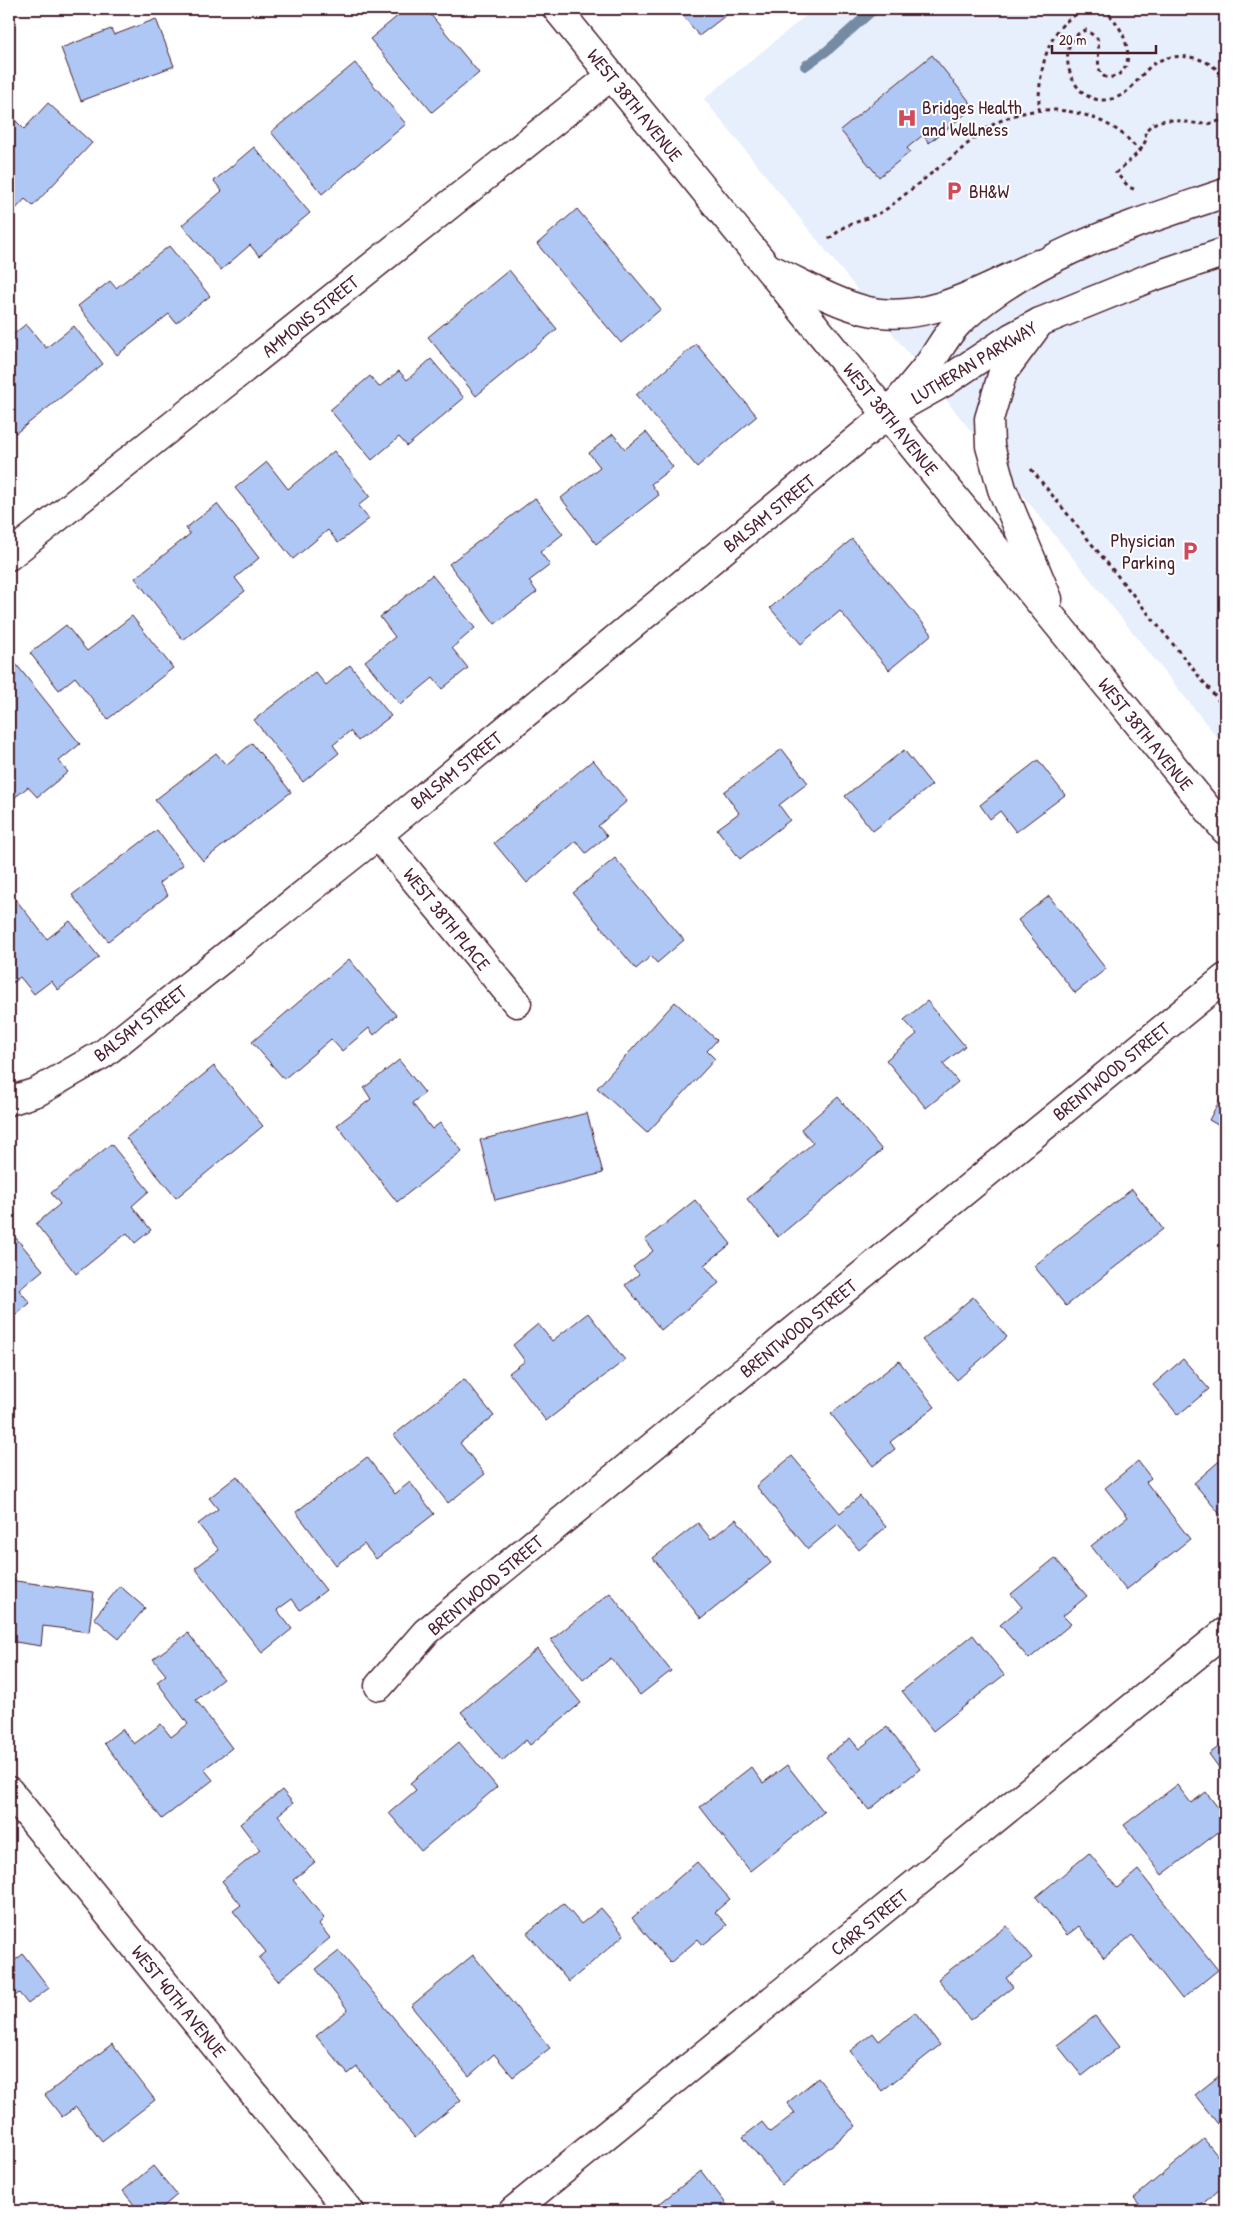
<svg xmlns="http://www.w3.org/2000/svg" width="1234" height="2220" viewBox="0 0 1234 2220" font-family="'Patrick Hand',sans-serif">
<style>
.built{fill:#e7eefc}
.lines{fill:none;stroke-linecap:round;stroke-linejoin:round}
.stream{stroke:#758ba3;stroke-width:10}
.building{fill:#afc7f5;stroke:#4a1f2b}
.street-casing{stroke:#4a1f2b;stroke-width:31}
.secondary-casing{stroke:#4a1f2b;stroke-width:31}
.path{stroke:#4a1f2b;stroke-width:3;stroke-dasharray:4 4;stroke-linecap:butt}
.street{stroke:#fff;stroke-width:28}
.secondary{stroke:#fff;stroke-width:28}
.labels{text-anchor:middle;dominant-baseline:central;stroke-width:4;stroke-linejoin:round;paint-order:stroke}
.street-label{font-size:19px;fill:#4a1f2b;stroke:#fff}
.poi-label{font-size:19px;fill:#4a1f2b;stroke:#fff;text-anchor:start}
</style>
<rect width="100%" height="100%" fill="#fff"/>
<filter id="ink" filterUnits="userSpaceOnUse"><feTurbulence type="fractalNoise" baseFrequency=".02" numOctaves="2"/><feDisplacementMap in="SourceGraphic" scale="10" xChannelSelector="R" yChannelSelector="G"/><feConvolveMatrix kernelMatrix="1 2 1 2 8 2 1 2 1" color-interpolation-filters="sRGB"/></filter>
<g filter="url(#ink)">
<path class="built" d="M814,9H1225V747L704,99Z"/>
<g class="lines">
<path class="stream" d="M805,66L828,50L874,9"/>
</g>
<g class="building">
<path d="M406,9H426L479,73L432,112L370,39Z"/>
<path d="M678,9H734L699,36Z"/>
<path d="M156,19L174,66L81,101L61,48L111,29L114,35Z"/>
<path d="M932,55L974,107L929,143L923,135L907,148L910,152L879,177L840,130Z"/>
<path d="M355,63L406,124L322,194L271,132Z"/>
<path d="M48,103L92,143L33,206L25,199L12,213L9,210V120L12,117L24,129Z"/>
<path d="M254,147L310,213L259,256L250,245L221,270L182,225L222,191L214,181Z"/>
<path d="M577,209L661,309L621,343L537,244Z"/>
<path d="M169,246L210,296L176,323L169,314L117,355L78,306L110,281L116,288Z"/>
<path d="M509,270L557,329L476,396L428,337Z"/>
<path d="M26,324L46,348L74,326L103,364L16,433L9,424V338Z"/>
<path d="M696,344L757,416L697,467L636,395Z"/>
<path d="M431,359L464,398L407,446L399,437L372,460L330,410L370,376L379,387L399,371L407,380Z"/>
<path d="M646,432L673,467L651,484L659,495L596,544L561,498L600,467L589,453L613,434L625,449Z"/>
<path d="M334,451L370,496L358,506L369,519L338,543L328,530L293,559L235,488L267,462L288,489Z"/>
<path d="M535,498L563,534L540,552L550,565L529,581L537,592L495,624L449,564Z"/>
<path d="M217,504L259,558L235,578L245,591L183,640L135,578L190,534L186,528Z"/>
<path d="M852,539L932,634L889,670L840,611L801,644L770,608Z"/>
<path d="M432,575L475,628L452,648L468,668L442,689L433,678L400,705L365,661L395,637L380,617Z"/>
<path d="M132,616L173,668L108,719L75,677L59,690L30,653L66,625L87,651Z"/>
<path d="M16,664L80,744L59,761L68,772L37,797L28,787L9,802V670Z"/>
<path d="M350,665L391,716L358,741L350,731L333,745L339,753L303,782L254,720L315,672L326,685Z"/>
<path d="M252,743L291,792L203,861L155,800L216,753L226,765Z"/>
<path d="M782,749L808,783L779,805L790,820L740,859L717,829L739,813L724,792Z"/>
<path d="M904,750L932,785L873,831L845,796Z"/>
<path d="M593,760L627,801L598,826L607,836L586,853L576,841L527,883L494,843Z"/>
<path d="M1038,760L1065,795L1016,832L1000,811L990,819L980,805Z"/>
<path d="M157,830L183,865L159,883L168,895L108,941L72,895Z"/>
<path d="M615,858L684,940L657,963L651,956L636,969L573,893Z"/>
<path d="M9,891L47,939L70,921L99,957L58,990L51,981L34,994L20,977L9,986Z"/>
<path d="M1049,896L1106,969L1075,993L1018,920Z"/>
<path d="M349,959L396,1015L374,1035L369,1028L342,1051L331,1039L284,1079L252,1042Z"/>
<path d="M927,1001L965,1046L943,1064L958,1082L926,1108L886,1060L917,1034L904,1020Z"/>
<path d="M675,1002L717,1040L707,1051L715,1059L647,1133L597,1088Z"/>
<path d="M399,1060L425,1093L412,1103L432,1129L440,1123L462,1151L397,1202L337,1125L371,1099L364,1088Z"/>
<path d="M214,1066L263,1126L176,1198L126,1138Z"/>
<path d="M1225,1090V1129L1209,1120Z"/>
<path d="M838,1097L882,1150L778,1237L747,1199L813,1143L801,1129Z"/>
<path d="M587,1113L603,1173L495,1200L480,1140Z"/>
<path d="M111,1144L149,1191L132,1206L151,1230L135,1243L127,1233L76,1274L36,1224L60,1204L51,1193Z"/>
<path d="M1132,1189L1163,1229L1066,1306L1034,1266Z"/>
<path d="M695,1200L731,1244L704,1265L719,1283L661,1330L625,1285L639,1274L633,1267L653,1251L645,1240Z"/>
<path d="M16,1238L43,1270L19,1290L30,1303L9,1321V1244Z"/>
<path d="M973,1297L1007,1337L957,1380L922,1340Z"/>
<path d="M588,1313L625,1360L546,1421L509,1373L525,1361L513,1345L538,1324L552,1341Z"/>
<path d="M1183,1359L1209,1389L1178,1415L1153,1385Z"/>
<path d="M899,1361L935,1407L890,1442L895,1449L873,1466L831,1414Z"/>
<path d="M464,1379L494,1416L460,1443L485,1474L448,1503L394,1435Z"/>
<path d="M792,1456L840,1513L860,1496L886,1527L859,1550L838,1524L808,1549L756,1486Z"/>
<path d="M1225,1456V1516L1223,1518L1194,1483Z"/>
<path d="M367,1457L395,1494L410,1482L434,1514L376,1559L364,1544L336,1565L296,1512Z"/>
<path d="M1138,1461L1151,1478L1146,1482L1190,1539L1126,1590L1091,1546L1128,1517L1105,1488Z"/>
<path d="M237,1476L326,1590L300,1610L292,1599L277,1610L292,1629L262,1653L195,1568L219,1550L198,1524L218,1509L209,1498Z"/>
<path d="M736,1519L771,1563L701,1619L653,1558L698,1523L711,1539Z"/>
<path d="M1055,1558L1087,1596L1063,1616L1071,1624L1029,1659L1000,1625L1022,1607L1011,1594Z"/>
<path d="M9,1580L94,1592L89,1632L43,1626L41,1646L9,1641Z"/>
<path d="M120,1586L145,1608L119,1639L94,1618Z"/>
<path d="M610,1593L671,1671L640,1695L611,1658L583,1680L551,1640Z"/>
<path d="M188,1633L223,1679L196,1700L232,1748L204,1769L213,1780L162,1819L104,1743L122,1729L134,1744L161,1724L171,1737L188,1724L157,1682L166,1675L153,1659Z"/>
<path d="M973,1635L1004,1675L933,1731L902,1691Z"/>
<path d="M537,1649L581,1703L530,1745L526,1740L502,1761L461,1712Z"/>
<path d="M887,1727L920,1769L869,1810L826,1757L850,1738L859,1749Z"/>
<path d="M459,1742L497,1787L421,1851L389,1813L416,1790L410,1783Z"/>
<path d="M1225,1742V1776L1209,1754Z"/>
<path d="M787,1765L824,1812L750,1871L700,1807L751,1767L763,1783Z"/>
<path d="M1177,1785L1191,1803L1206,1792L1225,1817V1827L1162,1875L1124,1825Z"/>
<path d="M282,1790L293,1803L278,1815L315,1862L293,1880L324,1918L319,1924L330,1938L278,1981L259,1958L266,1952L233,1911L241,1905L222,1881L260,1850L240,1824Z"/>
<path d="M1089,1853L1117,1888L1138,1870L1218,1970L1182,1999L1132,1935L1104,1958L1079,1926L1067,1935L1036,1897Z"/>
<path d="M697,1862L730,1899L715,1912L727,1925L703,1945L698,1939L670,1963L632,1918Z"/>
<path d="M563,1903L581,1924L601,1908L624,1935L569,1982L527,1933Z"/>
<path d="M1007,1926L1032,1958L1006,1978L1013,1987L970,2020L938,1979Z"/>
<path d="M339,1951L461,2100L415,2138L357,2067L348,2074L316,2036L348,2010L316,1969Z"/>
<path d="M23,1954L49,1988L28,2004L19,1993L9,2001V1965Z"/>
<path d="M473,1955L550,2048L513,2077L494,2054L469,2076L411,2006Z"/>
<path d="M915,2012L940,2045L882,2091L850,2051L873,2033L879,2041Z"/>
<path d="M1095,2016L1119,2047L1082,2076L1057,2045Z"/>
<path d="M112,2044L155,2100L102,2141L76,2107L62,2117L45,2095Z"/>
<path d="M1224,2072L1225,2074V2133L1195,2095Z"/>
<path d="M818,2078L856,2126L782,2185L743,2137L762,2122L770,2132L795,2113L787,2103Z"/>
<path d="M1204,2139L1225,2165V2185L1194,2211H1145L1134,2198Z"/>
<path d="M153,2166L177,2195L158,2211H139L123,2191Z"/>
<path d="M701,2171L730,2209L727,2211H665L659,2204Z"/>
<path d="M771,2202L778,2211H759Z"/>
</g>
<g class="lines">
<defs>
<g id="street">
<path d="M902,406L943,383L1012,337L1040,322L1149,278L1225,252"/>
<path d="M9,556L611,76"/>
<path d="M378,835L517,1003"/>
<path d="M9,1101L37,1092L103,1054L378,835L888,414C901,397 916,381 929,364C939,350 947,333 960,321C1034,253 1132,225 1225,193"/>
<path d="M379,1686L426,1632L1225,978"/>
<path d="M9,1791L349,2211"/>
<path d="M513,2211L1225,1632"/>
</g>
<g id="secondary">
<path d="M557,9L1225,830"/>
<path d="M773,270C803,284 833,302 864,310C925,326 985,288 1038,264"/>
<path d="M1040,322L1003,372L989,419L990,446L1002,489L1048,599"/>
</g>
</defs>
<use href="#street" class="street-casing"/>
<use href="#secondary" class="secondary-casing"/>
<g class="path">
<path d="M1039,111C1038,78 1045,28 1079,13C1086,10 1094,8 1101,10C1122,17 1143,70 1112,77C1091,81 1102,49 1097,38L1086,30C1052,41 1069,102 1104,100C1145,98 1136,47 1195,58C1207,61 1218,68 1225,79"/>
<path d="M1140,151L1146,140L1145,132C1165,104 1201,137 1225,117"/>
<path d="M829,239L844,227L880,213L888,208C911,190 934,171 957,153C969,143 982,130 996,123C1036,102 1084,107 1120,132C1127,137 1133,145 1140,151L1116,173L1129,187L1136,190"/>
<path d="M1031,469L1219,701L1225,696"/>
</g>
<use href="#street" class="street"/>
<use href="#secondary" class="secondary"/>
</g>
</g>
<defs>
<symbol id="hospital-bare" viewBox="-9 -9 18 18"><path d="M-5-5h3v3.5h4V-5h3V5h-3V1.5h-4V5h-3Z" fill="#d1495b" stroke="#fff" stroke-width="2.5" paint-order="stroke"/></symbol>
<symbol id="parking-bare" viewBox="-9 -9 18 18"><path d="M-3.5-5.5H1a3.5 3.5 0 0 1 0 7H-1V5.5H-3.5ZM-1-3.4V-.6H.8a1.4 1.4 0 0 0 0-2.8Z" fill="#d1495b" stroke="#fff" stroke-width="2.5" paint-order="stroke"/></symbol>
</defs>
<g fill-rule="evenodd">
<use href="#hospital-bare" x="893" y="104" width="28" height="28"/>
<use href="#parking-bare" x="940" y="177" width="28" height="28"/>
<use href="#parking-bare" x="1176" y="537" width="28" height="28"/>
</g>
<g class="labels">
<g class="street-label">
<text transform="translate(635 105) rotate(51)">WEST 38TH AVENUE</text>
<text transform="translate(310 316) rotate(-39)">AMMONS STREET</text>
<text transform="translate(974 362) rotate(-31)">LUTHERAN PARKWAY</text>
<text transform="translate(891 419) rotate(51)">WEST 38TH AVENUE</text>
<text transform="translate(769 513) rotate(-39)">BALSAM STREET</text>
<text transform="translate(1146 734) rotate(51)">WEST 38TH AVENUE</text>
<text transform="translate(456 770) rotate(-39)">BALSAM STREET</text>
<text transform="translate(447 919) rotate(51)">WEST 38TH PLACE</text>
<text transform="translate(140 1023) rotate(-38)">BALSAM STREET</text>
<text transform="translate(1111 1071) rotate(-39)">BRENTWOOD STREET</text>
<text transform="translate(798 1328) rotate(-39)">BRENTWOOD STREET</text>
<text transform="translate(485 1585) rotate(-40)">BRENTWOOD STREET</text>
<text transform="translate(869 1922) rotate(-39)">CARR STREET</text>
<text transform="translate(179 2001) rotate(51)">WEST 40TH AVENUE</text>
</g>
<g class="poi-label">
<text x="922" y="107">Bridges Health<tspan x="922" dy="22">and Wellness</tspan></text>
<text x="969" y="191">BH&amp;W</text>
<text x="1175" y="540" text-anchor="end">Physician<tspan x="1175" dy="22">Parking</tspan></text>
</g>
</g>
<rect width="1234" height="2220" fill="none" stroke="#fff" stroke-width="30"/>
<rect x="15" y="15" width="1204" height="2190" fill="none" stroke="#4a1f2b" stroke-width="2" filter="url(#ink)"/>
<path d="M1052 45v8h104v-8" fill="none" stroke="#4a1f2b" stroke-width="2.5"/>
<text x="1059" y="45" font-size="15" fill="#4a1f2b" stroke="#ffffff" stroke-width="4" paint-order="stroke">20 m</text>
</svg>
